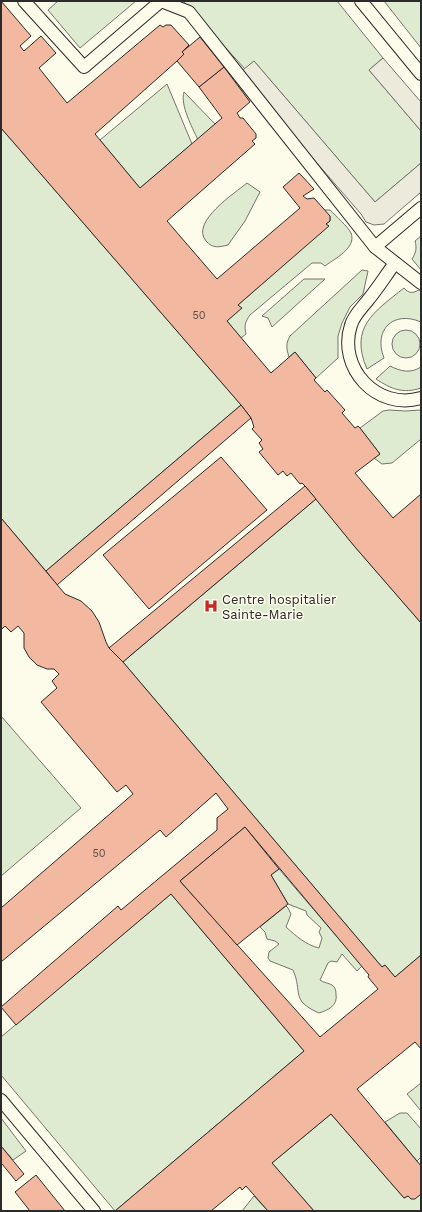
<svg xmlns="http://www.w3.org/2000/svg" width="422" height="1212" viewBox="0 0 422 1212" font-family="'Work Sans',sans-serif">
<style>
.green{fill:#deebd1;stroke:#74746e}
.parking{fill:#eceadb;stroke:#74746e}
.building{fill:#f2b8a0;stroke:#2b2b2b;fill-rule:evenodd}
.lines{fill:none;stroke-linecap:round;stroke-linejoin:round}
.lane-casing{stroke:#2b2b2b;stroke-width:14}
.lane{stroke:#fdfbea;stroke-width:12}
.labels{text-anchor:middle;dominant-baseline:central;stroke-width:3;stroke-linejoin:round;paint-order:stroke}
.number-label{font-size:11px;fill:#5d4e48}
.poi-label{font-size:13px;fill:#2b2b2b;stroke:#fdfbea;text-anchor:start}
</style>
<rect width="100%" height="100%" fill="#fdfbea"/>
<g class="green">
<path d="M58,1H136L80,48L48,10Z"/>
<path d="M183,1H337L383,58L369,70L421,131V163L375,202L254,61L245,69Z"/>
<path d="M384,1H421V48Z"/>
<path d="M167,84L192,144L140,188L100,140Z"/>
<path d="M184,92L215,124L198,140C192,127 180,105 184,92Z"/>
<path d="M1,128L241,405L46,571L1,518Z"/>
<path d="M247,183L260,192L245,221L228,245C219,247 213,249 206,241C190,222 235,193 247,183Z"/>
<path d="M324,210H330C335,215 349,228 351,233C357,248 334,259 325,266L321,263H312L250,315C245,322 244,326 246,334L241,338L227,321L241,308L238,305L328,226L326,224L330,221V216Z"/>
<path d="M421,236V270L412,259C416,253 417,248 415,241Z"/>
<path d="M362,270L368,271L363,294L350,307L342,323L338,336V358L316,378L295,352L289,357C286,348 286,343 290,336Z"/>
<path d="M304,279H325L272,327L268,318L262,316Z"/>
<path d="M404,288C409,294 413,293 419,290L421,292V322C393,310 373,330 384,358L367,369C349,327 374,312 404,288Z"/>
<circle cx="406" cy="344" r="14"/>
<path d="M390,366C400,371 410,374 421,367V388C403,394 391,389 376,379Z"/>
<path d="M389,410L405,411L421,410V439L392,463L382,464L374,458L380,454L360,428L383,411Z"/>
<path d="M316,499L355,547L421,623V955L395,977L385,965L382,967L123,662Z"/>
<path d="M1,716L81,808L1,876Z"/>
<path d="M279,869L362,966L357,971L342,954L337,962L331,961L328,963L320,980C324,983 329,983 332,985C335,987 336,990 336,994C338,1006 328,1010 319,1013C290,1000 303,993 293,970L270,961L268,958L269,952L279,944L275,941L267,939L265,932L260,927L286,906L288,908L291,914L286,927C296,936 306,945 319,948L322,938L319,932L321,928L307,915L306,911L288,904L271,875Z"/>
<path d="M171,894L304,1051L115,1211L1,1075V1037Z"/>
<path d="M421,1083V1111L407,1094Z"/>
<path d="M400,1113H407L421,1129V1157L417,1161L385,1122Z"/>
<path d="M331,1114L404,1198L408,1196L411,1199L421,1194V1211H314L272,1163Z"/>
<path d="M1,1118L26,1151L13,1160L1,1146Z"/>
<path d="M254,1196L268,1211H242Z"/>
</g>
<g class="parking">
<path d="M383,58L421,102V131L369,70Z"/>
<path d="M254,61L375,202L421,163V192L384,224L374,225L366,222L361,214L239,73Z"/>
</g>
<g class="building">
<path d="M1,1L31,36L20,46L24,51L41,36L56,53L39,68L67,103L160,25L163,27L166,25H171L189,45L182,52L184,54L177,61L95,134L140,188L222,118L199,87L224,67L250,102L237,113L240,118H243L256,134V138L252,141L255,144L167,221L217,279L300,208L283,187L299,173L314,189L303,196L307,199L314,198L330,216V221L326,224L329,226L238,305L242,308L227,321L271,373L295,352L316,378L314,380L325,392L327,390L345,410L342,413L355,428L358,426L360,428L380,454L355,473L393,518L421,494V623L355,547L305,486L302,483L300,484L291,473L287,476L283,471L278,475L259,452L263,449L259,443L262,440L252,429L254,427L251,418L241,405L1,128Z"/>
<path d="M200,37L224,67L199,87L177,61L184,54L182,52Z"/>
<path d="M241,405L251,418L57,585L46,571Z"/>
<path d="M221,457L267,510L149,609L103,555Z"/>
<path d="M305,486L316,499L131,655L123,662L109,648Z"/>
<path d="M1,518L65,594L81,601L92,611L99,622L106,642L109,648L123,662L382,967L385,965L395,977L421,955V1049L415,1042L357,1089L421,1166V1194L415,1199H411L408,1196L404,1198L331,1114L272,1163L314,1211H268L246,1186L242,1190L240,1187L211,1211H115L304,1051L171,894L16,1025L1,1007L118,906L121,910L217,830V818L228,809L216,793L166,837L160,830L1,962V908L133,794L126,785L117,792L41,702L57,688L52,681L59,674L54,669H47L37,665L29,657L24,648V633L18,626L11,632L5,626L1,630ZM245,827L369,975L368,977L378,989L320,1037L180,881Z"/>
<path d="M245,827L279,869L271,875L288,904L237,945L180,881Z"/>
<path d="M1,1146L24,1174L16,1181L2,1164L1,1165Z"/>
<path d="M36,1175L65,1211H30L15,1192Z"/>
</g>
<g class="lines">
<defs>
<g id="lane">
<path d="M24,1L84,67L161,1"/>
<path d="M161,1L189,12L375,247L421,208"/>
<path d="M361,1L421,74"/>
<path d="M375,247L421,283"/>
<path d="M395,263C386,275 378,288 368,300C362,308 354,315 351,325C337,368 377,411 421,398"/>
<path d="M1,1100L94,1211"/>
</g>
</defs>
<use href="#lane" class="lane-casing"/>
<use href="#lane" class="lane"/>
</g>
<defs>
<symbol id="hospital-bare" viewBox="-9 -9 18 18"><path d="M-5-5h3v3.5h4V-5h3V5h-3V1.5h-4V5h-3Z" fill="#c62828" stroke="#fdfbea" stroke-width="2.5" paint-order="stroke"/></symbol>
</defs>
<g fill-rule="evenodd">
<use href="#hospital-bare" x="201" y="596" width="20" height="20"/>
</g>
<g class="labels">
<g class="number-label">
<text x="199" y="315">50</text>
<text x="99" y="853">50</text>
</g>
<g class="poi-label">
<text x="222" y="599">Centre hospitalier<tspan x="222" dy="15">Sainte-Marie</tspan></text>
</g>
</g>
<rect width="422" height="1212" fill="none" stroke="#2b2b2b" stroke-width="4"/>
</svg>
